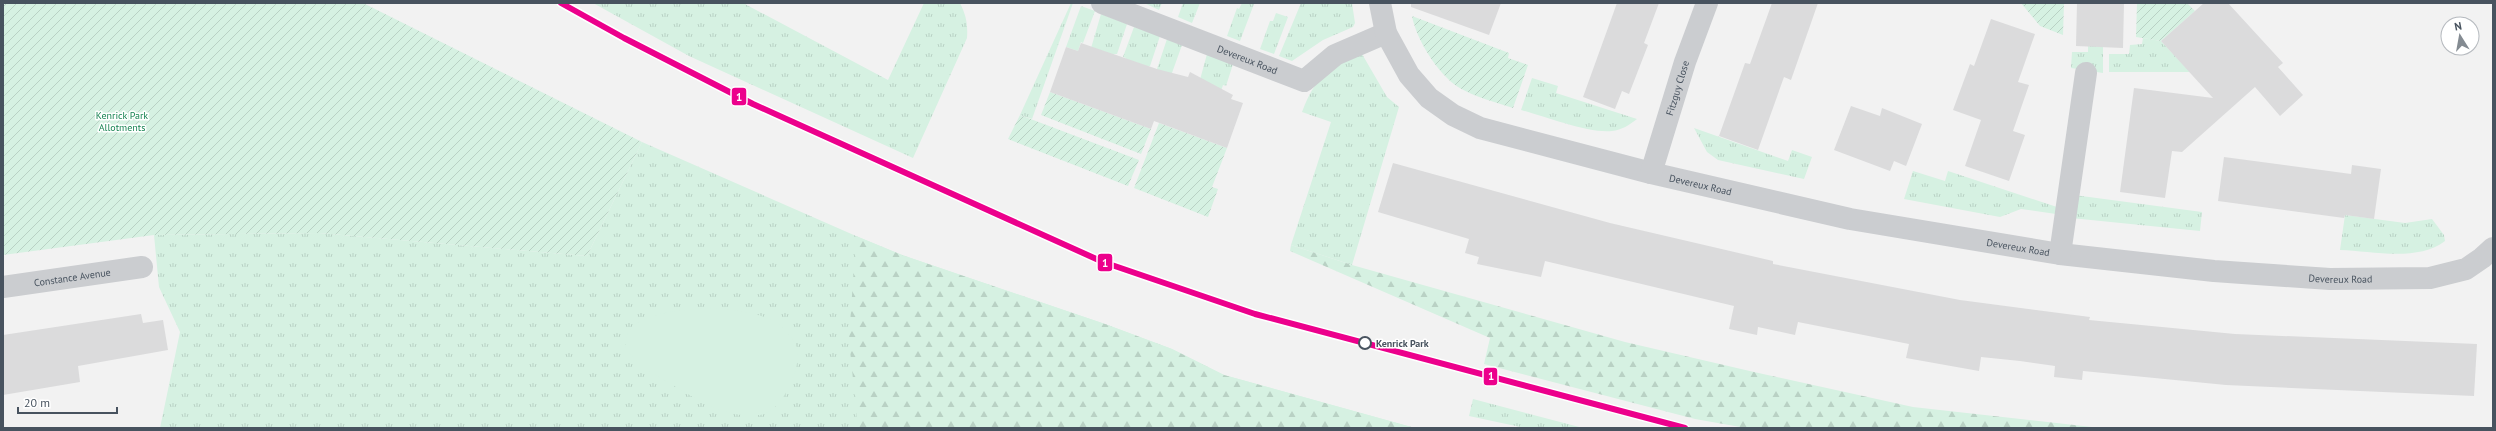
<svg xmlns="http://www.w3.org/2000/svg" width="2496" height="431" viewBox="0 0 2496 431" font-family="'PT Sans',sans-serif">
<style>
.grass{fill:url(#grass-tufts)}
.forest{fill:url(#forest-firs)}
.garden{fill:url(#garden-furrows)}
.pitch{fill:#d6f1e2}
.building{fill:#dbdbdc}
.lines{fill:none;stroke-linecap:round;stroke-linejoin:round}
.minor{stroke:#cbcdd0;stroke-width:22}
.tram-1-casing{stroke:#fff;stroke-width:9}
.tram-1{stroke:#ec008c;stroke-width:6}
.stop-dot{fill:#fff;stroke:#48535f;stroke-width:2}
.labels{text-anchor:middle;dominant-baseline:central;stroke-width:3;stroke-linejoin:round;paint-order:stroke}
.street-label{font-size:10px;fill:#48535f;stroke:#fff}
.park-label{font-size:10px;fill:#168351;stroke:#fff}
.stop-label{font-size:10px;font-weight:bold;fill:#48535f;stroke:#fff;text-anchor:start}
.line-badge{stroke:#fff;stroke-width:1.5}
.badge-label{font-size:11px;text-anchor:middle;font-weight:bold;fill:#fff}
</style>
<defs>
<pattern id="grass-tufts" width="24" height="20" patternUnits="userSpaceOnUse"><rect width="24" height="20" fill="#d6f1e2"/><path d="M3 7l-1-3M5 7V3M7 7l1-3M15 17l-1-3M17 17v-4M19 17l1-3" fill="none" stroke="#b9d1c4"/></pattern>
<pattern id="forest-firs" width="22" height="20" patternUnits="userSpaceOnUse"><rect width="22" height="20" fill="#d6f1e2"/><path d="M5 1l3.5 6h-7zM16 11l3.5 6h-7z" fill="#b9d1c4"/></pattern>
<pattern id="garden-furrows" width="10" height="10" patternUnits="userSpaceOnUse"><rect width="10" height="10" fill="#d6f1e2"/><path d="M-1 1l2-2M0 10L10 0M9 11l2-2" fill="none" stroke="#b9d1c4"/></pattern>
</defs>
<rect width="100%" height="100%" fill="#f2f2f2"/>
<g class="grass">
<path d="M593,3H743L888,80L924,3H960C966,15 968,24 967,38L913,158L689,56Z"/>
<path d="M1071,3H1073L1032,119L1020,115Z"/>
<path d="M1144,3H1162L1159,10Z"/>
<path d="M1183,3H1200L1192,23L1178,17Z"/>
<path d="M1242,3L1254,4L1240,41L1227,36L1237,8L1239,9Z"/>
<path d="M1301,3H1352L1355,23L1353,27L1323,40L1292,61L1279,56Z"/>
<path d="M1081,6L1095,11L1083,43L1081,42L1078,51L1066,47Z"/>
<path d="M1276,13L1288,17L1274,54L1260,49L1270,21H1273Z"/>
<path d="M1101,14L1127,24L1117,54H1114L1111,63L1089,55Z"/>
<path d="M1134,27L1160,36L1150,66L1123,68L1126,58L1123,57Z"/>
<path d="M2088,36H2103V73L2071,68L2072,52H2088Z"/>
<path d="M2143,38L2161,41L2190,72H2109V54H2129L2130,45L2142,44Z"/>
<path d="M1167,39L1182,45L1168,84L1157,69Z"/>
<path d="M1207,54L1233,64L1226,86L1223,85L1220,94L1198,87Z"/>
<path d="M1362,54L1387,97L1399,107L1352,265L1291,245L1331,122L1302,112C1315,78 1328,66 1362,54Z"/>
<path d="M1532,78L1558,86L1556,93L1637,119C1629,125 1622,130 1612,131C1590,134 1544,116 1521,110Z"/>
<path d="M1694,128L1788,161L1792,150L1812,157L1804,179L1718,160L1707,152Z"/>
<path d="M642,142L856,236L902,255L1105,324L1172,349L1224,375L1415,428H160L180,332L159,287L154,235L319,233L587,256Z"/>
<path d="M1913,171L1945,181L1948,171L2057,207L2056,214L2021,209L2000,217L1904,199Z"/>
<path d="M2074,195L2202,212L2200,231L2071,218Z"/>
<path d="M2345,215L2405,223L2432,219L2444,235L2445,241C2418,262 2372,251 2340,250Z"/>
<path d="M1473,399L1583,428H1525L1469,416Z"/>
</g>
<g class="forest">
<path d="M856,236L902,255L1105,324L1172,349L1224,375L1415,428H858L849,340Z"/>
<path d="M1291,245L1352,265L1625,342L1754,372L1913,407L2101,428H1746L1695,419L1484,364L1490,338L1290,251Z"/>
</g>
<g class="garden">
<path d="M3,3H363L642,142L587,256L319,233L154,235L3,255Z"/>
<path d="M2021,3H2064L2063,35L2040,26Z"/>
<path d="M2137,3H2187L2195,11L2161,41L2136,37Z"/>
<path d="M1412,16L1509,53L1508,58L1528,65L1513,108C1494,102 1475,97 1458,87C1438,74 1416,39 1412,16Z"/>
<path d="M1050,92L1151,129L1141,154L1041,115Z"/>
<path d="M1020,115L1139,160L1128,186L1008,139Z"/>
<path d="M1159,123L1227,148L1212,187L1218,189L1208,217L1134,188Z"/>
</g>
<path class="pitch" d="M717,308C739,311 769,313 785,330C790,335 799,347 798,354C798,373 782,412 760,415C732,419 702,403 678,388C659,377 638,367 626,348C620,309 692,310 717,308Z"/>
<g class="building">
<path d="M1411,3H1501L1489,35L1411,7Z"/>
<path d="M1617,3H1659L1644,43L1648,45L1629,94L1622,91L1615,109L1583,97Z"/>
<path d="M1772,3H1818L1791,80L1784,77L1758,150L1719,136L1745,63L1750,64Z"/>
<path d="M2077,3H2124L2123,48L2076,46Z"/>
<path d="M2204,3H2228L2283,63L2278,67L2303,95L2280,116L2255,87L2182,152L2172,151L2165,198L2120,192L2134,88L2213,98L2161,41Z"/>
<path d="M1991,19L2035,34L2018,82L2029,85L2013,131L2025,135L2009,181L1965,166L1981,120L1953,110L1970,64L1974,66Z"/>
<path d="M1081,43L1157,69L1188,77L1190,72L1233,95L1231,99L1243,103L1227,148L1154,121L1151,129L1050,92L1066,47L1078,51Z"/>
<path d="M1851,106L1880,116L1882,108L1922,124L1906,166L1894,161L1890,171L1834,150Z"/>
<path d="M2224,157L2351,174L2352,165L2381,169L2374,219L2345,215L2344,218L2218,201Z"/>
<path d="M1393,163L1610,223L1773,261V264L1960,300L2090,317L2089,320L2235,334L2477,344L2474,396L2226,385L2083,371L2082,380L2054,377L2055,366L2020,361L1981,357L1979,371L1906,358L1909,344L1798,322L1795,335L1758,327L1757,335L1729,329L1734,306L1545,261L1541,277L1477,264L1479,257L1465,253L1469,239L1378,212Z"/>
<path d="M141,314L143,323L163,320L168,350L78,366L80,382L3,395V335Z"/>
</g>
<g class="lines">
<g class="minor">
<path id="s1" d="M1102,3L1304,81L1335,55L1386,33"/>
<path id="s2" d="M1380,3L1386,33L1409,75L1429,98L1453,115L1480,128L1651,173L1850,219L2060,254L2214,271L2330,279L2430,278L2466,269L2482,258L2493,248"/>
<path id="s3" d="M1651,173L1685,62L1707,3"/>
<path d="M2060,254L2086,73"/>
<path id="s4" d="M3,287L142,267"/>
</g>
<defs>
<path id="tram-1" d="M561,3L624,38L753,104L1103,262L1255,314L1685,428"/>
</defs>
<use href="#tram-1" class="tram-1-casing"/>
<use href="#tram-1" class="tram-1"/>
</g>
<circle class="stop-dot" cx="1365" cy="343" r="6"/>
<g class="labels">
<g class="street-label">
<text stroke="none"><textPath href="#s1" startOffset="156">Devereux Road</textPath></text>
<text stroke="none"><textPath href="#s3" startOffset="89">Fitzguy Close</textPath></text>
<text stroke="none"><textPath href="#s2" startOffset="396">Devereux Road</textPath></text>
<text stroke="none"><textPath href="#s2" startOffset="720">Devereux Road</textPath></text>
<text stroke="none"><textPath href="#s4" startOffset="70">Constance Avenue</textPath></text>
<text stroke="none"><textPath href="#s2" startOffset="1044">Devereux Road</textPath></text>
</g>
<g class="park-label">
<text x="122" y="115">Kenrick Park<tspan x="122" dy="12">Allotments</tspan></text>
</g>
<g class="stop-label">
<text x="1376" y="343">Kenrick Park</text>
</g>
</g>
<g class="line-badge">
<rect x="731" y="87" width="16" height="19" rx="4" fill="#ec008c"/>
<rect x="1097" y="253" width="16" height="19" rx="4" fill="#ec008c"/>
<rect x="1483" y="367" width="15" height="19" rx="4" fill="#ec008c"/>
</g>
<g class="badge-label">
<text x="739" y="101">1</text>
<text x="1105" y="267">1</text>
<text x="1491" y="380">1</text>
</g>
<rect width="2496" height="431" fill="none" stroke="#48535f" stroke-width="8"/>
<g transform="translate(2460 36) rotate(349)"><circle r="19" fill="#ffffff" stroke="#b6babf"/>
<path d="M0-3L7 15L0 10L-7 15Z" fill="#848b92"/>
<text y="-6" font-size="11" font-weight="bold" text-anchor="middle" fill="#48535f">N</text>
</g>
<path d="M18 407v6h99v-6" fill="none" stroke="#48535f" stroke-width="2"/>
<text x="24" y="407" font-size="12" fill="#48535f" stroke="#ffffff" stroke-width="3" paint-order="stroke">20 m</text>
</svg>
